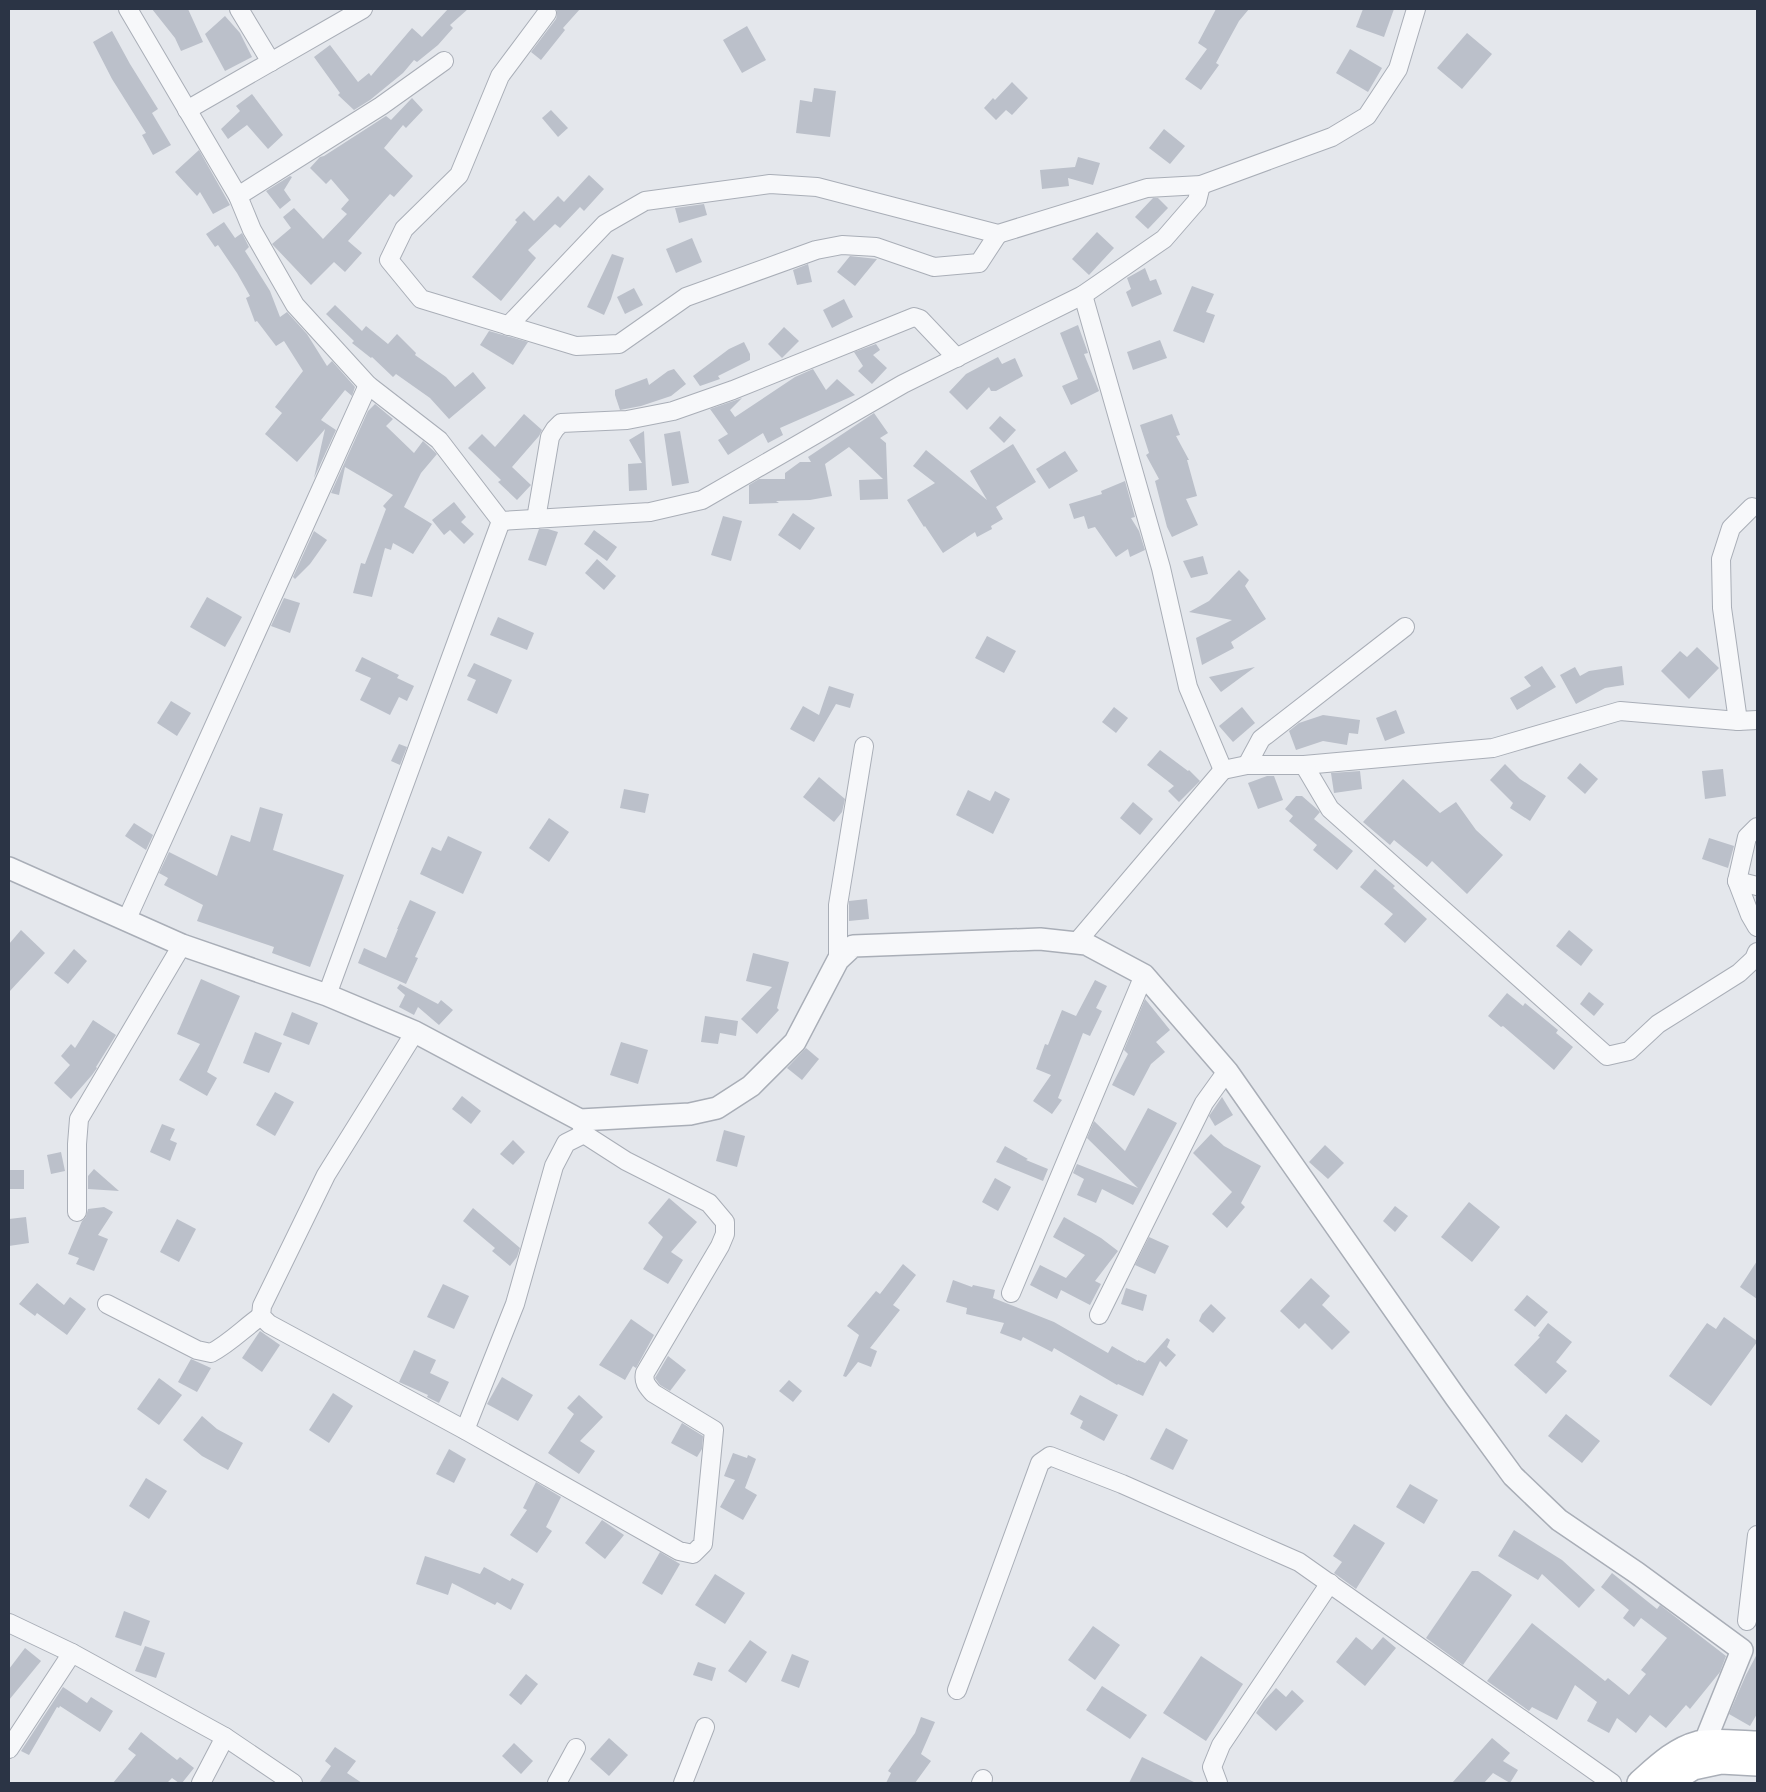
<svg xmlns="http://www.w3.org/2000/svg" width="1766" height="1792" viewBox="0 0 1766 1792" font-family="'Archivo Narrow',sans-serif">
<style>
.building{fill:#bbc0ca}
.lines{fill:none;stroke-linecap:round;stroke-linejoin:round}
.minor-casing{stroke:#a9aeb7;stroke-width:20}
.tertiary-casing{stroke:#a9aeb7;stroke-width:24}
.secondary-casing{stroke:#a9aeb7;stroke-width:28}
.minor{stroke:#f7f8fa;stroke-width:18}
.tertiary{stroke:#f7f8fa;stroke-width:21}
.secondary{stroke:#fff;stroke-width:25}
</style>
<rect width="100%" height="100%" fill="#e4e7ec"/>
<g class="building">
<path d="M152,9H188L203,42L181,51L175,38Z"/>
<path d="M448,9H468L450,25L453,28L438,45L417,62L414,60L403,73L370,100L354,110L338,95L340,93L314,57L330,45L358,82L369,73L371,76L412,28L422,37Z"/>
<path d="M557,9H580L563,28L565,30L541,60L531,52L556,19L557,15Z"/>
<path d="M1216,9H1249L1239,21L1216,63L1219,65L1201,90L1185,79L1207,49L1198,43Z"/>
<path d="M1363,9H1394L1384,37L1356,27Z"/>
<path d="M225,16L240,33L252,57L225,71L205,34Z"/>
<path d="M747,26L766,60L742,73L723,40Z"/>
<path d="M112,31L130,64L158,109L152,113L171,145L153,155L142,135L146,133L112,79L93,42Z"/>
<path d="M1467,33L1492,54L1462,89L1437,68Z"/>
<path d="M1350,49L1382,68L1368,92L1336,73Z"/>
<path d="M1012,82L1028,98L1012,115L1006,110L996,120L984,108L993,98L995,100Z"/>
<path d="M814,88L836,91L830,137L796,133L800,100L812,102Z"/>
<path d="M252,94L283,135L268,149L247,125L228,139L221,129L240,111L236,106Z"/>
<path d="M412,98L423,110L406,128L403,125L384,148L413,176L394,197L390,194L348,241L362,253L345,272L334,262L311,285L272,244L291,228L283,217L294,208L323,239L347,214L341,209L349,200L331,179L326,184L310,168L320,157L324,156L386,116L391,120Z"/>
<path d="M551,110L568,128L558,137L542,118Z"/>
<path d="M1164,129L1185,146L1170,164L1149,148Z"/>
<path d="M199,150L230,205L213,214L200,192L197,196L175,172Z"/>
<path d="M1078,157L1100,163L1093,185L1068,178L1069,186L1042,189L1040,170L1075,167Z"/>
<path d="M589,175L604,189L584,211L580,207L560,228L555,224L528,250L536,258L501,301L472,277L517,222L515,220L524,211L534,221L558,196L564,202Z"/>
<path d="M290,176L292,177L284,190L291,200L280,209L266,191Z"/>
<path d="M1153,198H1158L1168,208L1148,229L1135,217Z"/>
<path d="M704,204L707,215L679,223L675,208Z"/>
<path d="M224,222L235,238L242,233L249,247L245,251L270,291L280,317L287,312L307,334L327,366L332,361L355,387L352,396L345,390L321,420L336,430L314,478L325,429L297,462L265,434L282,413L275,407L303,371L284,341L276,346L257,321L255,322L246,298L250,296L237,273L218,245L215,247L206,234Z"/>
<path d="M1097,232L1114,248L1089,275L1072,259Z"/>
<path d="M692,238L702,262L676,273L666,249Z"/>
<path d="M612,254L624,258L611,299L604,315L587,307Z"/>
<path d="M850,256L877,259L855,286L837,272Z"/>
<path d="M808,264L812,282L797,285L793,270Z"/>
<path d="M1145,268L1150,281L1156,279L1162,294L1132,307L1126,292L1131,289L1127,278Z"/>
<path d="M1192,286L1214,294L1206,312L1215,315L1204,343L1173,331Z"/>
<path d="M634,288L643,305L625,314L617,297Z"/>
<path d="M844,299L853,317L832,328L823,310Z"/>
<path d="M335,305L362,331L366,326L388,344L397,334L416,353L415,355L446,377L455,387L473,372L486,388L449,419L430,398L396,374L393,377L372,357L371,358L352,343L354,341L326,314Z"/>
<path d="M1078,325L1088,353L1084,354L1099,391L1071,405L1062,386L1078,379L1060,333Z"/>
<path d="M784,327L799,341L782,358L768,344Z"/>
<path d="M489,331L528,342L513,365L480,345Z"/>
<path d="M1160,340L1167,358L1133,370L1127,352Z"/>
<path d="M744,342L750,354V360L718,376L720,379L700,386L693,376L729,349Z"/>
<path d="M876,344L880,350L873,355L887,368L872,384L858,371L863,366L854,352Z"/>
<path d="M998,357L1002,364L1015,358L1023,376L996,391H991L989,387L967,410L949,392L966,374Z"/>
<path d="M674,369L686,384L671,396L641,406L620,410L615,395V390L647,378L649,385L668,371Z"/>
<path d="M813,369L826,390L837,379L855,395L780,428L783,435L768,443L763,433L728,455L718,440L728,434L710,409L742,398L730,410L735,417L795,377Z"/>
<path d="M375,404L393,419L386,426L414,453L423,441L437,454L421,473L404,507L432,524L413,554L393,543L391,550L385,548L372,597L353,593L361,563L365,564L386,509L383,506L393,495L345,467L339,495L331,493L368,411Z"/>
<path d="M874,413L888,433L880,438L886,443L888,499L860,500L859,480L883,479L849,447L825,464L832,496L810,500L776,501L779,503L749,504V485L759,479H785V473L800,462H811L808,457Z"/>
<path d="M524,414L542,430L539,436L512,467L531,485L517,500L498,482L501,480L468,448L482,434L495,447Z"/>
<path d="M1172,414L1180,435L1176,436L1189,460H1187L1197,496L1186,499L1198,525L1172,537L1167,527L1155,481L1159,479L1146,455L1149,453L1140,425Z"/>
<path d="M1000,416L1016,430L1004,443L989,428Z"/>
<path d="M644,431L647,490L629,491L628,464L642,463L629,440Z"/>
<path d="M680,431L689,483L672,486L664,434Z"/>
<path d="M1013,444L1036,482L996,507L1003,519L991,526L992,529L977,537L975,532L943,553L925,526L924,527L907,500L935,483L913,466L926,450L987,500L970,471Z"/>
<path d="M1065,451L1078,471L1049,489L1036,469Z"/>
<path d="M1125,481L1135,517L1131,518L1139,531L1145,550L1130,557L1128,549L1116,557L1095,527L1088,529L1084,516L1074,519L1069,504L1102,494L1101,491Z"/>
<path d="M454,502L466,517L461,522L474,534L464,544L450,530L444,535L432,520Z"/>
<path d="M793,513L815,528L800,550L778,535Z"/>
<path d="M723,516L742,521L731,561L711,555Z"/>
<path d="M539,529H548L558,532L546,566L528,560Z"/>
<path d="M594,530L617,547L607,561L584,544Z"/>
<path d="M314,531L327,540L310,564L295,579L293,577Z"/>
<path d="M1203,556L1208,574L1191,578L1183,561Z"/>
<path d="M597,559L616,576L604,590L585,573Z"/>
<path d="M1239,570L1249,580L1245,586L1266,619L1231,642L1234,648L1202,665L1196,638L1232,620L1189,612L1209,601Z"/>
<path d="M207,597L242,617L225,647L190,627Z"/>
<path d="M284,598L300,603L290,633L271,626Z"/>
<path d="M498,617L534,633L527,650L490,635Z"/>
<path d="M987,636L1016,651L1004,673L975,658Z"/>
<path d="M1697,647L1719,668L1689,699L1661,671L1680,651L1687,657Z"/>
<path d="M362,657L399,675L397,678L414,686L407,701L399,697L390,715L360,700L371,678L355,671Z"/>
<path d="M474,663L512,680L497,714L467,700L476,680L467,676Z"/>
<path d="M1542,666L1556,687L1517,710L1510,698L1531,686L1524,677Z"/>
<path d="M1622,666L1624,685L1605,688L1576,704L1560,675L1575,667L1580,676L1589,671Z"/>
<path d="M1255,667L1221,692L1209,677Z"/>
<path d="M829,686L854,694L850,708L836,704L814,742L790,729L803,706L819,715Z"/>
<path d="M171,701L191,713L177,736L157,723Z"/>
<path d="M1114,707L1128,718L1116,733L1102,722Z"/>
<path d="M1242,707L1255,723L1233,742L1219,726Z"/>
<path d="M1396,710L1405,733L1385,741L1376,718Z"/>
<path d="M1323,715L1360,720L1358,734L1349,733L1347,745L1323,741L1296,750L1289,731L1299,723Z"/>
<path d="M399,744L407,747L400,765L391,761Z"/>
<path d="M1160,750L1188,771L1189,770L1200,781L1179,802L1168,791L1174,786L1147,765Z"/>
<path d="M1580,763L1598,779L1585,794L1567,778Z"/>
<path d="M1505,764L1520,779L1546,796L1530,821L1510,808L1513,803L1490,780Z"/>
<path d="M1723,769L1726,796L1705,799L1702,771Z"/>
<path d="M1360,771L1362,789L1334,793L1331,773Z"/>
<path d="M1267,776H1274L1283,800L1258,809L1248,783Z"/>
<path d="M819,777L845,799L842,812L834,822L803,797Z"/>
<path d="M1403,779L1440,813L1456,802L1476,830L1503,855L1467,894L1432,861L1427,867L1394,840L1390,845L1363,822Z"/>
<path d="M624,789L649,794L645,813L620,808Z"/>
<path d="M968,790L990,801L995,791L1010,799L993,834L956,815Z"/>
<path d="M1296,796H1302L1318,810L1320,812L1314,819L1353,851L1337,870L1313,850L1317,845L1289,821L1293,816L1285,809Z"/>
<path d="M1133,802L1153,819L1140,835L1120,818Z"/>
<path d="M260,807L283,814L273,850L344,875L310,967L272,953L274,947L197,921L203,905L164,885L168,878L159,873L169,852L217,876L231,835L250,842Z"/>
<path d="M549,818L569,832L549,862L529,848Z"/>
<path d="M134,823L153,835L146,850L125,836Z"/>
<path d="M448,836L482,852L463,894L420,874L432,847L441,851Z"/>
<path d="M1709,838L1734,846L1728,868L1702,859Z"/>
<path d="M1375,869L1395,886L1393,888L1427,919L1405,943L1384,924L1393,914L1360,887Z"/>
<path d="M867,899L869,919L849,921V901Z"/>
<path d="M410,900L436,912L415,957L418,958L406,984L358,963L364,948L386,958L398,929H397Z"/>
<path d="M21,930L45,953L9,992V944Z"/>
<path d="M1569,930L1593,950L1581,966L1556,946Z"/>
<path d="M74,949L87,961L68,984L54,973Z"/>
<path d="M753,953L789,962L777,1008L779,1010L757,1034L741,1019L772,987L746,981Z"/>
<path d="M201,979L240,996L207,1072L217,1078L207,1096L179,1080L200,1044L177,1034Z"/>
<path d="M1095,980L1107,986L1096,1008L1102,1011L1090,1036L1083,1033L1058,1098L1062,1100L1052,1114L1033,1101L1051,1075L1036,1069L1045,1044L1048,1045L1062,1010L1076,1016Z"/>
<path d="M400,984L438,1004L441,1000L453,1010L439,1025L418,1007L414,1015L399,1007L405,995L397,988Z"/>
<path d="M1589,992L1604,1004L1594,1016L1580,1004Z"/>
<path d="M1507,993L1523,1006L1525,1003L1558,1030L1556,1033L1573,1047L1554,1070L1503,1026L1501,1027L1488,1016Z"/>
<path d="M1145,999L1170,1030L1156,1042L1165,1052L1151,1064L1134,1096L1112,1085L1128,1054L1124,1050Z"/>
<path d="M292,1012L318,1023L309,1045L283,1035Z"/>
<path d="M705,1016L738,1021L736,1036L720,1033L718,1044L701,1042Z"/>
<path d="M93,1020L116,1035L96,1067L97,1068L92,1075L71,1099L54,1083L70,1065L61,1056L71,1044L75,1048Z"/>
<path d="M255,1032L282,1043L269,1073L243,1063Z"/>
<path d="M621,1042L648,1050L638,1084L610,1075Z"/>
<path d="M806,1048L819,1059L802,1080L787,1068Z"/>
<path d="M275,1092L294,1102L275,1136L256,1125Z"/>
<path d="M462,1096L481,1111L471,1124L452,1109Z"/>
<path d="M1222,1097L1233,1115L1215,1126L1209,1116Z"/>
<path d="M1148,1108L1177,1123L1133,1205L1102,1189L1096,1203L1077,1195L1084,1179L1073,1173L1077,1164L1138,1188L1087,1138L1094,1121L1125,1151Z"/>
<path d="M162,1124L175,1129L170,1140L177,1143L170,1161L150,1152Z"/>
<path d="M724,1130L745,1136L737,1167L716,1161Z"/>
<path d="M1211,1134L1224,1146L1261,1166L1241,1203L1245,1207L1227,1228L1212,1214L1232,1192L1193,1153Z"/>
<path d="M513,1140L525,1152L513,1165L500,1154Z"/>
<path d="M1325,1145L1344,1163L1328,1179L1309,1162Z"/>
<path d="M1005,1146L1028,1159L1026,1160L1048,1169L1043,1181L996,1162Z"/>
<path d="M61,1152L65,1171L51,1174L47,1155Z"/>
<path d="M94,1169L119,1191L88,1189V1176Z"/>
<rect x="9" y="1170" width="15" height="19"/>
<path d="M995,1178L1011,1187L998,1211L982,1202Z"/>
<path d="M669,1198L697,1222L671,1252L683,1260L668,1284L643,1269L663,1237L648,1223Z"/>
<path d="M1469,1202L1500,1227L1472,1262L1441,1237Z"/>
<path d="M1395,1206L1408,1216L1395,1232L1383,1221Z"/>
<path d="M104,1207L113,1212L98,1235L108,1239L94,1271L76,1264L79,1258L68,1254L82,1221L86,1217L88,1209Z"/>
<path d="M473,1208L520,1248L517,1257L510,1266L492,1251L495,1248L463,1221Z"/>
<path d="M26,1217L29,1243L9,1246V1219Z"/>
<path d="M1064,1217L1101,1238L1118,1251L1095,1281L1101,1284L1090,1305L1061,1290L1057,1299L1030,1285L1040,1265L1066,1278L1085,1255L1053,1237Z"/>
<path d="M177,1219L196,1229L179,1262L160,1252Z"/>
<path d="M1149,1237L1169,1246L1155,1274L1135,1265Z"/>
<path d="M1757,1261V1299L1740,1287Z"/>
<path d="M903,1264L916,1275L893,1305L900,1310L870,1348L877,1351L871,1367L858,1362L846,1377L843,1376L859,1335L847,1326L876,1291L880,1294Z"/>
<path d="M1311,1278L1330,1296L1322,1305L1350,1332L1332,1350L1305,1323L1299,1329L1280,1311Z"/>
<path d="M953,1280L972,1287L973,1285L995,1290L993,1298L1054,1322L1108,1353L1112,1346L1138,1361V1360L1145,1363L1167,1338L1170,1340L1167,1347L1176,1355L1166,1367L1160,1361L1143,1396L1118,1384L1117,1385L1054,1348L1052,1352L1023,1337L1021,1341L1000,1333L1004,1323L966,1314L967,1308L946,1302Z"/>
<path d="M37,1283L64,1305L70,1297L86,1309L67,1335L37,1313L35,1316L19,1304Z"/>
<path d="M443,1284L469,1296L454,1329L427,1317Z"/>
<path d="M1126,1288L1147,1295L1143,1311L1121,1304Z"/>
<path d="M1527,1295L1548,1312L1535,1327L1514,1310Z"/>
<path d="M1211,1304L1226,1318L1213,1333L1199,1321L1202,1314Z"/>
<path d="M1724,1317L1757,1341V1342L1711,1406L1669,1376L1707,1323L1716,1329Z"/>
<path d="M631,1319L654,1335L636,1368L633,1366L625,1380L599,1365Z"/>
<path d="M1548,1323L1572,1342L1556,1362L1567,1371L1546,1394L1514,1365L1540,1337L1538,1336Z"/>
<path d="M260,1331L280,1345L262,1372L242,1358Z"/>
<path d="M414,1350L436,1360L430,1373L449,1382L439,1403L427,1397L428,1395L399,1382Z"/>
<path d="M668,1356L686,1370L670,1391L660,1385L655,1378Z"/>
<path d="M191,1359L211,1368L197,1392L178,1382Z"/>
<path d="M502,1377L533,1395L518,1421L487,1404Z"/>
<path d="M159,1378L182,1395L159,1425L137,1409Z"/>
<path d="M789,1380L802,1391L793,1402L779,1391Z"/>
<path d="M333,1393L353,1406L329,1443L309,1430Z"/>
<path d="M579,1395L603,1417L580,1441L595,1451L579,1474L548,1453L574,1414L567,1408Z"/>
<path d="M1080,1395L1118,1415L1104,1441L1080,1428L1083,1421L1070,1414Z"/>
<path d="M1566,1414L1600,1441L1582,1463L1548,1436Z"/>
<path d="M202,1416L217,1429L243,1443L228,1470L202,1456L183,1440Z"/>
<path d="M682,1423L703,1436L702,1449L697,1457L671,1443Z"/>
<path d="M1166,1428L1188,1440L1173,1470L1150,1459Z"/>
<path d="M449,1449L466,1459L454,1483L436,1474Z"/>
<path d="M733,1453L747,1458L748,1455L756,1459L745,1488L757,1495L743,1520L720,1507L735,1480L724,1476Z"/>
<path d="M146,1478L167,1491L149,1519L129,1506Z"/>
<path d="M536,1482L561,1497L546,1527L552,1531L537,1553L510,1535L527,1510L523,1508Z"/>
<path d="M1410,1484L1438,1500L1424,1524L1396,1507Z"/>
<path d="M602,1520L624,1535L605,1559L585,1543Z"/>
<path d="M1354,1524L1385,1543L1356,1589L1334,1573L1342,1562L1333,1556Z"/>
<path d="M1514,1530L1562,1560L1595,1590L1579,1608L1542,1574L1538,1580L1498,1556Z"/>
<path d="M660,1552L680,1564L662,1595L642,1583Z"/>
<path d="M425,1556L480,1574L484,1567L510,1581L512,1578L524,1584L511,1610L497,1602L495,1605L452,1583L448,1595L416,1584Z"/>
<path d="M1472,1571H1478L1512,1595L1463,1665L1426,1638Z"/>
<path d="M1612,1573L1657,1609L1660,1605L1726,1656L1720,1672L1690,1709L1686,1705L1666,1728L1650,1715L1636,1733L1617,1718L1609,1733L1587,1721L1597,1702L1575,1685L1557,1720L1532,1707L1529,1711L1487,1681L1532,1623L1605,1681L1608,1678L1629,1695L1646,1674L1641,1670L1667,1638L1641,1618L1634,1627L1623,1618L1629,1610L1601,1587Z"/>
<path d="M715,1574L745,1593L725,1624L695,1605Z"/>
<path d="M124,1611L150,1621L141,1646L115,1637Z"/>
<path d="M1093,1626L1120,1645L1095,1680L1068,1660Z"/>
<path d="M1356,1637L1372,1650L1383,1637L1396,1648L1365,1686L1336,1662Z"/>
<path d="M750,1640L767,1652L746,1683L728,1671Z"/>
<path d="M145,1646L165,1653L156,1678L135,1671Z"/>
<path d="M25,1648L41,1661L9,1700V1669Z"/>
<path d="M792,1654L809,1661L799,1688L781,1681Z"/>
<path d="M1757,1654V1714L1750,1726L1729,1714L1746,1675Z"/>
<path d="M1201,1656L1243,1684L1206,1741L1163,1713Z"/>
<path d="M698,1662L716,1668L712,1681L693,1675Z"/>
<path d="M526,1674L538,1684L521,1705L509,1695Z"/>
<path d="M1102,1686L1147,1715L1130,1739L1086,1710Z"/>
<path d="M63,1687L87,1703L91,1697L113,1711L100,1732L60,1706L59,1708L57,1707L29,1755L21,1751Z"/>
<path d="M1276,1688L1286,1697L1292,1690L1304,1701L1276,1731L1256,1713L1264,1701Z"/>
<path d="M921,1717L935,1722L921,1754L931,1761L915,1783H886L891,1773L888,1771L915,1733Z"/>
<path d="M141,1732L177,1760L180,1757L194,1768L182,1783H179L172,1778L167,1783H113L136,1755L128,1749Z"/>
<path d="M609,1738L628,1755L609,1776L590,1759Z"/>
<path d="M1492,1738L1510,1753L1503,1761L1518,1770L1510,1783L1493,1773L1484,1783H1452Z"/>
<path d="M514,1743L533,1761L521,1774L502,1756Z"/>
<path d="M335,1747L356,1761L347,1773L362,1783H319L331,1766L325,1761Z"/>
<path d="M1142,1757L1196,1783H1129Z"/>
</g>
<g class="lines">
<defs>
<g id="minor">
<path d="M128,9L238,196L252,230L295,305L368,385L439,440L501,521L650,512L702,500L903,384L1083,295L1164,239L1197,201L1201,185"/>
<path d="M239,9L271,62"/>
<path d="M547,13L500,76L459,175L404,229L389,260L421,299L576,346L619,344L686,297L816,250L842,245L876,247L934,267L979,263L998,234"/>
<path d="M187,110L363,9"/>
<path d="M238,196L381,106L444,61"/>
<path d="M1083,295L1161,568L1188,687L1223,770L1247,765H1304L1493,748L1620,711L1738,721L1757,720"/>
<path d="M508,326L605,224L645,201L770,184L817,187L998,234L1147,188L1201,185L1332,137L1367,116L1398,69L1416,9"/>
<path d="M536,519L550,437L555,429L561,423L627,420L673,411L733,390L914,317L920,319L957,358"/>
<path d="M1738,721L1722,608L1721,559L1731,528L1752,507"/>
<path d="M1247,765L1261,739L1405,627"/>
<path d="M1304,765L1330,809L1607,1056L1629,1051L1658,1024L1739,973L1754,959L1757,952"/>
<path d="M1757,827L1747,837L1737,881L1750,915L1757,927"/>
<path d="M1737,881L1757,886"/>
<path d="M126,921L368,385"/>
<path d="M1076,943L1223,770"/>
<path d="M838,960V905L864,746"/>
<path d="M327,995L501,521"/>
<path d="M415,1032L326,1175L262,1306L261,1316L269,1324L465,1430L679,1551L693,1554L703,1544L714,1430L653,1393C647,1386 643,1382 645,1373L720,1246L725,1234V1222L709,1203L626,1161L584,1134L580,1120"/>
<path d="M77,1212V1144L79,1119L182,945"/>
<path d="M1011,1293L1144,975"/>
<path d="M107,1304L197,1350L211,1353C230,1343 244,1328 261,1316"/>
<path d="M1099,1315L1204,1103L1227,1071"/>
<path d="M465,1430L515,1304L554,1166L566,1143L584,1134"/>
<path d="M1747,1621L1757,1535"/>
<path d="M9,1623L72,1653L225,1737L293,1783"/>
<path d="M957,1690L1040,1463L1050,1456L1122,1484L1299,1562L1612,1783"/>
<path d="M9,1749L72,1653"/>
<path d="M201,1783L225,1737"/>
<path d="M557,1783L576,1748"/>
<path d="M683,1783L705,1727"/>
<path d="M981,1783L983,1779"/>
<path d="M1218,1783L1212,1767L1221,1745L1330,1583"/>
</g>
<path id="tertiary" d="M9,868L182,945L327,995L415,1032L580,1120L690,1114L717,1108L751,1086L795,1042L838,960L853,946L1040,939L1086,944L1144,975L1227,1071L1456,1398L1513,1476L1559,1520L1637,1573L1742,1650L1704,1744L1706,1756"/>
<g id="secondary">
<path d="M1640,1783C1657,1768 1675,1750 1698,1744C1716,1740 1739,1744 1757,1744"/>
<path d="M1667,1783L1693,1767L1721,1761L1757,1763"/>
</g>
</defs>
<use href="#minor" class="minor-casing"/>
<use href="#tertiary" class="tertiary-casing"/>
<use href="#secondary" class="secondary-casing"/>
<use href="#minor" class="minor"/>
<use href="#tertiary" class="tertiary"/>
<use href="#secondary" class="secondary"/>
</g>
<rect width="1766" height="1792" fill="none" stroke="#2b3445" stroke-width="20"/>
</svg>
